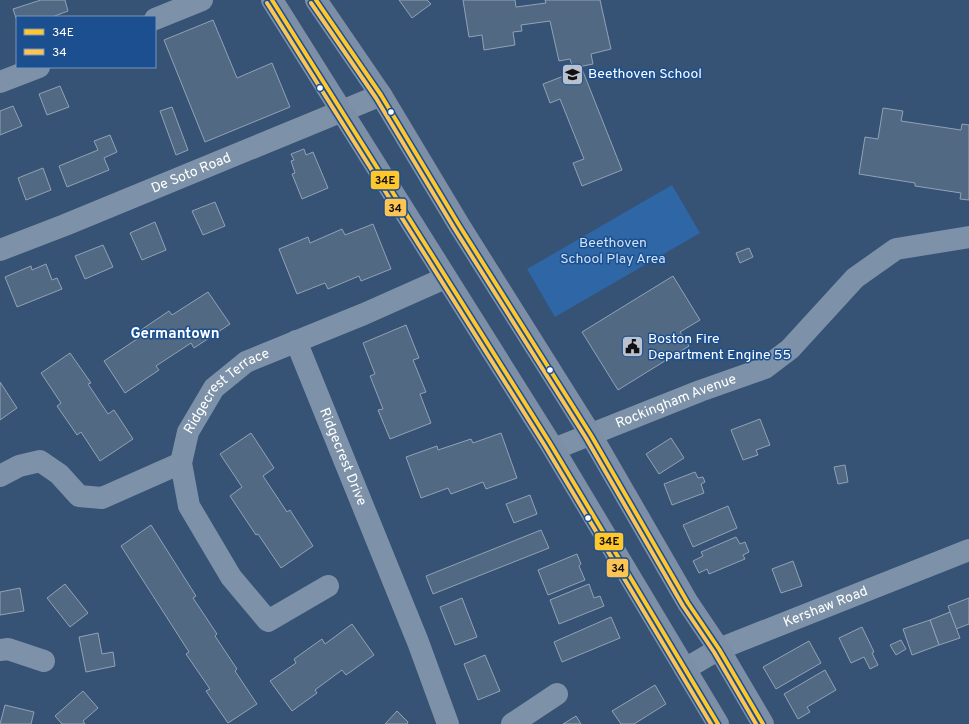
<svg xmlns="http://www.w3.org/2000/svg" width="969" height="724" viewBox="0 0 969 724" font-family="Overpass,sans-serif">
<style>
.green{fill:#2f66a5}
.building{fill:#526984;stroke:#92a2b6}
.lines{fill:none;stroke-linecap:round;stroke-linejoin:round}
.street{stroke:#7d92a8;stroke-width:22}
.primary{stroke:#7d8ea7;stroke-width:22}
.bus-1-casing{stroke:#1b4f8f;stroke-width:7}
.bus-2-casing{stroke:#1b4f8f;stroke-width:7}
.bus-1{stroke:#ffc72c;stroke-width:4}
.bus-2{stroke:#fcc553;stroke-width:4}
.bus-dot{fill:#fff;stroke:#1b4f8f;stroke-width:1.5}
.labels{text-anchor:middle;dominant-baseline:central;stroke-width:3;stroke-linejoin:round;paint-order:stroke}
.poi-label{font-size:14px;fill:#fff;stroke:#1b4f8f;text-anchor:start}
.street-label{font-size:14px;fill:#fff;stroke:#1b4f8f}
.park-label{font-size:14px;fill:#cfe3fa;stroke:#1b4f8f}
.neighbourhood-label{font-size:15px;font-weight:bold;fill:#fff;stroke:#1b4f8f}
.line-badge{stroke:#1b4f8f;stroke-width:1.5}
.pale-badge-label{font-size:11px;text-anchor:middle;font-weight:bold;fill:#111}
</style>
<rect width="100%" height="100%" fill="#365274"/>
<path class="green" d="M672,185L700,233L555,317L527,269Z"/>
<g class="building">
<path d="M41,0H65L68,11L52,17H17V21L13,9Z"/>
<path d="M399,0H427L431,4L412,18Z"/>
<path d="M463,0H515L516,7L546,3L545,0H600L611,49L591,54L593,64L573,68L570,59L559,61L550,21L521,25L522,31L513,32L515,45L484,50L482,35L469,37Z"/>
<path d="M213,20L237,78L272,63L290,107L205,142L164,40Z"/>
<path d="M582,69L622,170L582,186L573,163L584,159L560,99L550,103L543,84Z"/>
<path d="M60,86L69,107L47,115L39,94Z"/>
<path d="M13,106L22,126L0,135V111Z"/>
<path d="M172,107L188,150L176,155L160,111Z"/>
<path d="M883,108L903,111L901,121L961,130L962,124L969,125V200L960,199L961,193L915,186V183L859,174L865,137L878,139Z"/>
<path d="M110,135L117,152L104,158L109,170L67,187L59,166L98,150L94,141Z"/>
<path d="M304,149L306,155L313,152L328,188L302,199L292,174L295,173L291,161L294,160L291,154Z"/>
<path d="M43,168L51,190L26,200L18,178Z"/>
<path d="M215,202L225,226L203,235L192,211Z"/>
<path d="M155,222L166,250L142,260L130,233Z"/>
<path d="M373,224L391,269L361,281L359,276L328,289L325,283L297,294L279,249L308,237L310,243L342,229L345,235Z"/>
<path d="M103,245L113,267L85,279L75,256Z"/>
<path d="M749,248L753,257L740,263L736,253Z"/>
<path d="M46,264L52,280L57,278L62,289L17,307L5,277L31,266L32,270Z"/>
<path d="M673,276L700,320L680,332L689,346L618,390L582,332Z"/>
<path d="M208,292L230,324L194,348L191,343L156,366L159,370L125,393L104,361L137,339L135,334L169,311L172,315Z"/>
<path d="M406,325L419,358L413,360L426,392L420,394L431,423L390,439L378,410L383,409L370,376L375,374L363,343Z"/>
<path d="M70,353L91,383L88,384L108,414L114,410L133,439L100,461L81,432L77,435L57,406L61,403L41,373Z"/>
<path d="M0,382L17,408L0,420Z"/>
<path d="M760,419L770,445L756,450L758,455L743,460L731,430Z"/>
<path d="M251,433L274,468L263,476L287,512L290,510L313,546L281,568L258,534L256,535L230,496L242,487L220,454Z"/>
<path d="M501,433L517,478L486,489L483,482L451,494L448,488L421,498L406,457L437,446L438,450L471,439L473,443Z"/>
<path d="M671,438L684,458L659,474L646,454Z"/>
<path d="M845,465L848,482L838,484L834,467Z"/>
<path d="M695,472L698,478L703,477L705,482L701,484L704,493L672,505L664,484Z"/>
<path d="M530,495L537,514L514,523L506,504Z"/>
<path d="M728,506L737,528L693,547L683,525Z"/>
<path d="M151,525L196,596L193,598L217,634L215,636L237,669L235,671L257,704L228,723L206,691L210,689L186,654L189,652L121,546Z"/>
<path d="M541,530L549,548L433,594L426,576Z"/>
<path d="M736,537L740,544L745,542L749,552L743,555L745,559L709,574L707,569L699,573L693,561L703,556L701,552Z"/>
<path d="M577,554L581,564L579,566L585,580L548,595L538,570Z"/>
<path d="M793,561L802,586L781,593L772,569Z"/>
<path d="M65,584L88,613L70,627L47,598Z"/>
<path d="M589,584L594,598L600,596L604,606L559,624L550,600Z"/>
<path d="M20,588L24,611L0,615V592Z"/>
<path d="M462,598L477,637L455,645L440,607Z"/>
<path d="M969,598V624L956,629L948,606Z"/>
<path d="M950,612L960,638L939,645L930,620Z"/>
<path d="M611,617L620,638L562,662L554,642Z"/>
<path d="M930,620L939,645L912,655L903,629Z"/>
<path d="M352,624L374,655L346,675L342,670L315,690L317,693L292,711L270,681L296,663L294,659L322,639L325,644Z"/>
<path d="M862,627L874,652L872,653L878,665L870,669L864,657L851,663L839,638Z"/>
<path d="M98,633L102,654L113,652L115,666L86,672L79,637Z"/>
<path d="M901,640L906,649L896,655L890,645Z"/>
<path d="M809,641L821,663L776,689L763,667Z"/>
<path d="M485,655L500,691L478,700L464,664Z"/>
<path d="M825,670L836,690L807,707L810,712L798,719L784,694Z"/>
<path d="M655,685L666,704L634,724H621L612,711Z"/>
<path d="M83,691L98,708L83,721L85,724H62L55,716Z"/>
<path d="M5,705L34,712L31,724H0Z"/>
<path d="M397,711L408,722L407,724H385Z"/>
<path d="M576,716L581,724H563Z"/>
</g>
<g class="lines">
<g class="street">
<path d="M155,19L202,0"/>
<path d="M0,82L39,67"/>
<path id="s1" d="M0,250L65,225L381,95"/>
<path id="s2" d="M296,341L418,642L448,724"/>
<path id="s3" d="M554,449L700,391L765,368L790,349L855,278L896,249L969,237"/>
<path d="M0,476L19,466L40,461L59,474L79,496L102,498L181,463"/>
<path id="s4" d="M328,586L268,621L231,577L189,506L181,463L188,432L214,388L246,362L364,314L445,278"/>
<path d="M0,650L8,649L44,661"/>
<path id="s5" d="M685,669L719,649L969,550"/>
<path d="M512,724L557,694"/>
</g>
<g class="primary">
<path d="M272,0L550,443L718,724"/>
<path d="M316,0L381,95L459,225L591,435L688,603L719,649L763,724"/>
</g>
<defs>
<g id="bus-1">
<path d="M272,0L550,443L718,724"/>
<path d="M316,0L381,95L459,225L591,435L688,603L719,649L763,724"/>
</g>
<g id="bus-2">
<path d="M267,3L545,446L711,724"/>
<path d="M311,3L376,98L454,228L586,438L683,606L714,652L756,724"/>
</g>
</defs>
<use href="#bus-1" class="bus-1-casing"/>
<use href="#bus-2" class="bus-2-casing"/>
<use href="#bus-1" class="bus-1"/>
<use href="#bus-2" class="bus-2"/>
</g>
<defs>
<symbol id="school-square" viewBox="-11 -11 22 22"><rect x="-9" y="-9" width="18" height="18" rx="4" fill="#b9c2ce" stroke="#1b4f8f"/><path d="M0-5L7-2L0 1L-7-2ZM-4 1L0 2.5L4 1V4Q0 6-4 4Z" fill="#111"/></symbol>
<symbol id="civic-square" viewBox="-11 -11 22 22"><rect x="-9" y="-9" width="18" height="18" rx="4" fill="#b9c2ce" stroke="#1b4f8f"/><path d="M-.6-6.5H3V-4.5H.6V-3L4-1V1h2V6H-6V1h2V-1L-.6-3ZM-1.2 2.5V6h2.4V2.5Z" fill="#111"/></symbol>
</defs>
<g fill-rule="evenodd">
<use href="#school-square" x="560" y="62" width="25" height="25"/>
<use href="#civic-square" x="620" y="334" width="25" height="25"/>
</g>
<g class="bus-dot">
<circle cx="320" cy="88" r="3.5"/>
<circle cx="391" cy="112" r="3.5"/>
<circle cx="550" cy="370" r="3.5"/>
<circle cx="588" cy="518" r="3.5"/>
</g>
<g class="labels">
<g class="poi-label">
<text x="588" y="74">Beethoven School</text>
<text x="648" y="339">Boston Fire<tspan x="648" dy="16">Department Engine 55</tspan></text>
</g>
<g class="street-label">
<text stroke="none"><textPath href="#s1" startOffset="206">De Soto Road</textPath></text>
<text stroke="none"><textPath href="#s4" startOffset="343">Ridgecrest Terrace</textPath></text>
<text stroke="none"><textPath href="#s3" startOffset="131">Rockingham Avenue</textPath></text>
<text stroke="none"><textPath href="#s2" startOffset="125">Ridgecrest Drive</textPath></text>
<text stroke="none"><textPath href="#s5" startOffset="154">Kershaw Road</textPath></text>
</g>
<g class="park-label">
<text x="613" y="243">Beethoven<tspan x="613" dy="16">School Play Area</tspan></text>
</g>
<g class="neighbourhood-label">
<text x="175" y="334">Germantown</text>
</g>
</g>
<g class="line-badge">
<rect x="370" y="170" width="30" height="20" rx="4" fill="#ffc72c"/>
<rect x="384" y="198" width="23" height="19" rx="4" fill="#fcc553"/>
<rect x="594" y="532" width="30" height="19" rx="4" fill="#ffc72c"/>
<rect x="606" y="558" width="23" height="20" rx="4" fill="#fcc553"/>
</g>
<g class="pale-badge-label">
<text x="385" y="184">34E</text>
<text x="395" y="212">34</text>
<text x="609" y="545">34E</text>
<text x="618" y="572">34</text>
</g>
<rect x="16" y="16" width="140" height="52" fill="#1b4f8f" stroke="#7695bc"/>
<rect x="24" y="29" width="20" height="6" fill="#ffc72c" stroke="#7695bc"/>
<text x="52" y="36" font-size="12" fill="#ffffff">34E</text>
<rect x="24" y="49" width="20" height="6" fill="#fcc553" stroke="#7695bc"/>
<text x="52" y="56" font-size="12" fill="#ffffff">34</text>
</svg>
